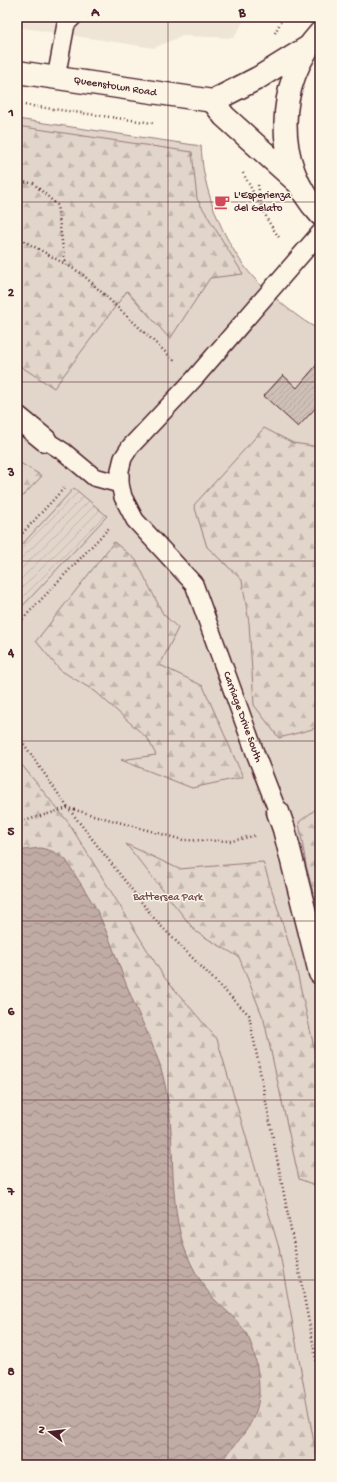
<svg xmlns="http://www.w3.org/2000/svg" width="337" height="1482" viewBox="0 0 337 1482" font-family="'Gochi Hand',sans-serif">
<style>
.built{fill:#eee5d7}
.green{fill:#e2d5ca;stroke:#967a7a}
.forest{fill:url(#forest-firs);stroke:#967a7a}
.garden{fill:url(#garden-furrows);stroke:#967a7a}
.water{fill:url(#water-waves);stroke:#917474}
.building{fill:url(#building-hatch);stroke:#4a1f2b}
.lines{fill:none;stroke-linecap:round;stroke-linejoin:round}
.service-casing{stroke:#4a1f2b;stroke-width:20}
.pedestrian-casing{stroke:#4a1f2b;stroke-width:25}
.primary-casing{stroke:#4a1f2b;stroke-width:25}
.path{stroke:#4a1f2b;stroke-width:2.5;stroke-dasharray:1 3;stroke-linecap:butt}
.service{stroke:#fcf5e5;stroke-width:17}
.pedestrian{stroke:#fcf5e5;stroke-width:22}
.primary{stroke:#fcf5e5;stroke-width:22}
.grid{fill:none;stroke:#4a1f2b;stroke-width:1;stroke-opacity:0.55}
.labels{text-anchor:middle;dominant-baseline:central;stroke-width:3;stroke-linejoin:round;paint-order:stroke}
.street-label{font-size:11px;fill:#4a1f2b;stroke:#fcf5e5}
.poi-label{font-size:11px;fill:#4a1f2b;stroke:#fcf5e5;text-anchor:start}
.park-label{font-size:11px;fill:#704c53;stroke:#fcf5e5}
.neatline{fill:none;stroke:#4a1f2b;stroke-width:1.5}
.grid-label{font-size:13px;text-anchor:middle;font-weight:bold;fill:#4a1f2b}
</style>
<defs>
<pattern id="forest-firs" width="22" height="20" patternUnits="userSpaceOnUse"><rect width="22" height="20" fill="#e2d5ca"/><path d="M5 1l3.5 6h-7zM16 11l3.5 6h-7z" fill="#c3b6ae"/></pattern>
<pattern id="garden-furrows" width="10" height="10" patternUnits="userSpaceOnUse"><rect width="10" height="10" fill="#e2d5ca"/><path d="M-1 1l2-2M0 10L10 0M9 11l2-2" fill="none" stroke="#c3b6ae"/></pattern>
<pattern id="water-waves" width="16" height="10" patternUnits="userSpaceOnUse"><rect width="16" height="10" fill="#c0aca5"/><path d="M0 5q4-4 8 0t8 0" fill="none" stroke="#9e8b87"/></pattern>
<pattern id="building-hatch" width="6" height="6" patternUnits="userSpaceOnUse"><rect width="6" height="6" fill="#cfc0b7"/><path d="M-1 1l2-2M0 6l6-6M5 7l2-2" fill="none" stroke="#b3a59e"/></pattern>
</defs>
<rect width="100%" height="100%" fill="#fcf5e5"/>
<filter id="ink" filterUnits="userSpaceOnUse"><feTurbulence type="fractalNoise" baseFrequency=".025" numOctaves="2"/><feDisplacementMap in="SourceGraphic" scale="8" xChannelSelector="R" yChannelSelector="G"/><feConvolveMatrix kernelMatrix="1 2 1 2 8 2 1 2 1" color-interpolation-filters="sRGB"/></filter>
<g filter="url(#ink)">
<path class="built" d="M17,17H246L234,38L182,36L154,48L17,27Z"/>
<path class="green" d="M17,119L201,146C202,155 202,164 204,173C211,210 229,249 253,277C261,286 271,294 280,302C293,313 306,323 320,330V1465H17Z"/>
<g class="forest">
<path d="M17,126L192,152L197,199L243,274L210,278L170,339L127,291L54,388L17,364Z"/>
<path d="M264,428L293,443L320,447V727L279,738L254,705L249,623L242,580L207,547L194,505Z"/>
<path d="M17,461L42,476L17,502Z"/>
<path d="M114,542L136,560L163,614L178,628L160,665L203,686L243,777L192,788L121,760L156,755L148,739L96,692L60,670L36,641Z"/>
<path d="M17,759L68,822L164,977L217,1039L279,1248L318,1465H205V1303L17,872Z"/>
<path d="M320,806V919L306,865L299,822Z"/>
<path d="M126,844L179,869L263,862L295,963L320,1074V1187L299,1179L264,1020L239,957L196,932Z"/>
</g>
<path class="garden" d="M74,488L107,516L18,611L17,610V550Z"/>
<path class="water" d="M40,848C51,850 58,853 66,860C77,879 91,898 100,917C113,944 121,974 133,1001C145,1029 159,1055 165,1085C177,1139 167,1194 184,1247C191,1266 201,1284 214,1299C225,1310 238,1320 246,1333C255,1348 259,1374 259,1391C260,1421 236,1443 218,1465H17V853L24,850Z"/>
<path class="building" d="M320,361V403L298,427L264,396L283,375L297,388Z"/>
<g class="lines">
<defs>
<g id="service">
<path d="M56,78L66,24L73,17"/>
<path d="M45,440L64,452L94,477L120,484"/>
<path d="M278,812L257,758L194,584L135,520L123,497L120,484V470L123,458L130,447L194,379L320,233"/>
</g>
<g id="pedestrian">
<path d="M17,417L45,440"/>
<path d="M278,812L284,829L320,973"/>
</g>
<g id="primary">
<path d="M320,33C275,82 273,165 320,214"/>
<path d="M17,72L213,101L258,78L308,47"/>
<path d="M213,101L224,116L296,181"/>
</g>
</defs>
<use href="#service" class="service-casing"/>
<use href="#pedestrian" class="pedestrian-casing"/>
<use href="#primary" class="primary-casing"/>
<g class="path">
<path d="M275,33L283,17"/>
<path d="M17,104L153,123"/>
<path d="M243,173L260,205"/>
<path d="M17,182L33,183L57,205L65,263"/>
<path d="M258,185L262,207L268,221L280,239"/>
<path d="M17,237L81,273L176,362"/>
<path d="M17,539L66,486"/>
<path d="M17,625L110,527"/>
<path d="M17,734L68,808L183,840L232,841L257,835"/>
<path d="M17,823L68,808L157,922L249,1015L320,1379"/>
</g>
<use href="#service" class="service"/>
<use href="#pedestrian" class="pedestrian"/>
<use href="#primary" class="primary"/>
</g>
</g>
<path class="grid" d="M168,17V1465M17,202H320M17,382H320M17,561H320M17,741H320M17,921H320M17,1100H320M17,1280H320"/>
<defs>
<symbol id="cafe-bare" viewBox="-9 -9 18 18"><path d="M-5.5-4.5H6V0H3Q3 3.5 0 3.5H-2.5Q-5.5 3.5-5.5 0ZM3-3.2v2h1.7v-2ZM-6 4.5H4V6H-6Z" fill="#d1495b" stroke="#fcf5e5" stroke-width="2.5" paint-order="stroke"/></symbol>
</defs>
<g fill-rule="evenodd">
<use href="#cafe-bare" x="211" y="191" width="22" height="22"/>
</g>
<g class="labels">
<g class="street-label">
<text transform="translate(115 87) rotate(9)">Queenstown Road</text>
<text transform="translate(242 717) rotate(70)">Carriage Drive South</text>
</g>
<g class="poi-label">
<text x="234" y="196">L'Esperienza<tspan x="234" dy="13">del Gelato</tspan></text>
</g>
<g class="park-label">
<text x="168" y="898">Battersea Park</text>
</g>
</g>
<rect width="337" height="1482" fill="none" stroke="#fcf5e5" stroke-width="44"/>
<g transform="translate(50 1432) rotate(285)" stroke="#fcf5e5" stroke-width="3" paint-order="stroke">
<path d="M0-3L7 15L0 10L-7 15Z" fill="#4a1f2b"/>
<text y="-6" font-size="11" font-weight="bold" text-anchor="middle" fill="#4a1f2b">N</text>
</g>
<rect x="22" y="22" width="293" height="1438" class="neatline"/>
<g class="grid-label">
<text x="95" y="16">A</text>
<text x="242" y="16">B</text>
<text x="11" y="116">1</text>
<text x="11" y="296">2</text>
<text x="11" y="476">3</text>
<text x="11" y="656">4</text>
<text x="11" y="835">5</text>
<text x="11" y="1015">6</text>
<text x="11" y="1195">7</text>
<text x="11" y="1375">8</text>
</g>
</svg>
